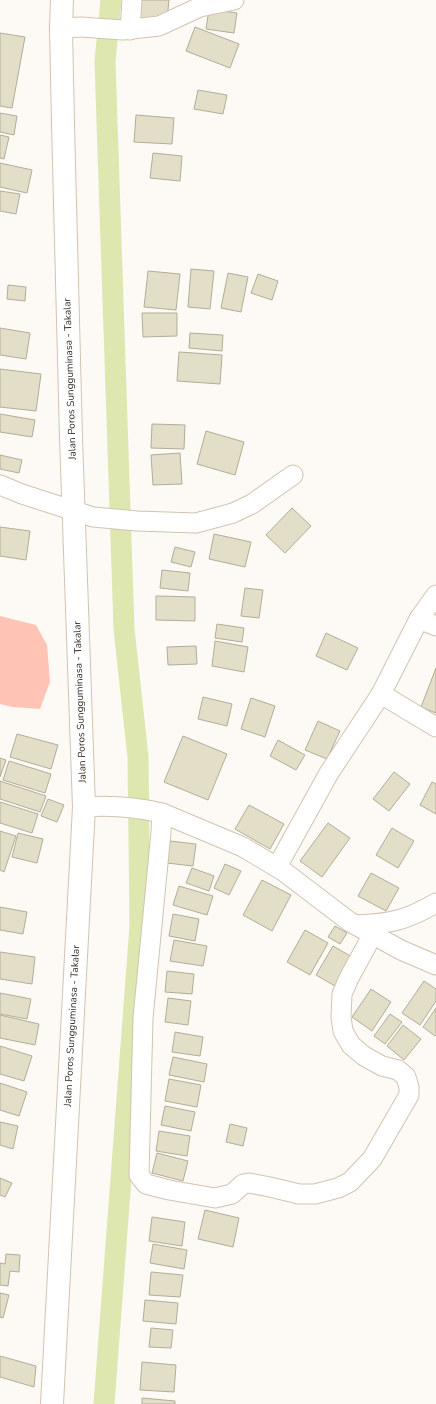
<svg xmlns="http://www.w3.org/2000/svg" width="436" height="1404" viewBox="0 0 436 1404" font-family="'Nunito Sans',sans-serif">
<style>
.green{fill:#ffc4b6}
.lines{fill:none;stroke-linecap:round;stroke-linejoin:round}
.canal{stroke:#dde7af;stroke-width:21}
.building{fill:#e3dec7;stroke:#b2ad97}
.street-casing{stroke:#d2c3b0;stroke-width:21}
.highway-casing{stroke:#d2c3b0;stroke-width:24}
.street{stroke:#fff;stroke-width:19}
.highway{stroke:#fff;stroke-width:22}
.labels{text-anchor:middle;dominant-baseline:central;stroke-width:3;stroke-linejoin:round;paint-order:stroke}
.street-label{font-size:10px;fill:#322c25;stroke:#fff}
</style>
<rect width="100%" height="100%" fill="#fdfaf6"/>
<path class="green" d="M0,616L36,625L47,645L50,682L40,709L12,707L0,704Z"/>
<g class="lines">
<path class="canal" d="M104,1404L140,926L138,757L124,629L105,61L111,0"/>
</g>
<g class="building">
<path d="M140,0H169L167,20L139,18Z"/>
<path d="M209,9L237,13L234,33L206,29Z"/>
<path d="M195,27L239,44L230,68L186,51Z"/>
<path d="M0,33L25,37L12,108L0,106Z"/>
<path d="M198,90L227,95L223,114L194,109Z"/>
<path d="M0,113L17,116L14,135L0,132Z"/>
<path d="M136,115L174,118L172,144L134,142Z"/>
<path d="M0,135L9,137L4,159L0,158Z"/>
<path d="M153,153L182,156L180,181L150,178Z"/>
<path d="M0,163L32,170L27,193L0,187Z"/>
<path d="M0,191L20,194L16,214L0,211Z"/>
<path d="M191,269L214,271L210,309L188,307Z"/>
<path d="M148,271L180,274L176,310L144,307Z"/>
<path d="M228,273L248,277L241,312L221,308Z"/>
<path d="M258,274L278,281L272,300L251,293Z"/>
<path d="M8,285L26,287L25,301L7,299Z"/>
<path d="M142,313H177V336L143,337Z"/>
<path d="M0,328L30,333L26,359L0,355Z"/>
<path d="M190,333L223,335L222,351L189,348Z"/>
<path d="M179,352L222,355L220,384L177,381Z"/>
<path d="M0,369L41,374L36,411L0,407Z"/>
<path d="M0,414L35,420L32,437L0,432Z"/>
<path d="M152,424L185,425L184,449L151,448Z"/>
<path d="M206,431L244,442L235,475L197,464Z"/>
<path d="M180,453L182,484L153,485L151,455Z"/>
<path d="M0,455L22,460L19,473L0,469Z"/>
<path d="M292,508L311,526L285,553L266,535Z"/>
<path d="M0,527L30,531L26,560L0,556Z"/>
<path d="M214,534L251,542L245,567L209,559Z"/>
<path d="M175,547L195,552L191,567L171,562Z"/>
<path d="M162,570L190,573L188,591L160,588Z"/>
<path d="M245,588L263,590L259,618L241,616Z"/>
<path d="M156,596L195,597V621L156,620Z"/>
<path d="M217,624L244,628L242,642L215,638Z"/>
<path d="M326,633L358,648L347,670L316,656Z"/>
<path d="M215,641L248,647L244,672L212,666Z"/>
<path d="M196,646L197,664L168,665L167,647Z"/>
<path d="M436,668V713L421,707Z"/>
<path d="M203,697L232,704L227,726L198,719Z"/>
<path d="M251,698L275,706L265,737L241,729Z"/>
<path d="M318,721L340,731L327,759L305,750Z"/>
<path d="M17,734L58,745L51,769L10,757Z"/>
<path d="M183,736L227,754L208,800L164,782Z"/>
<path d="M278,740L305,755L296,770L270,756Z"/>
<path d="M0,758L6,760L0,777Z"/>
<path d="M9,761L51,774L45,793L3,780Z"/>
<path d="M394,772L410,784L389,811L373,799Z"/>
<path d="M0,781L46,796L40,812L0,799Z"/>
<path d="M432,782L436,784V814L420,805Z"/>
<path d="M48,799L64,805L57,822L41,816Z"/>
<path d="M0,802L38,814L32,833L0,823Z"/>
<path d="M249,805L284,824L270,849L235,829Z"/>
<path d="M328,823L350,838L322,877L300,861Z"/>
<path d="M392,828L414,841L398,868L376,855Z"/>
<path d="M0,831L16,836L4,872L0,870Z"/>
<path d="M18,833L43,839L37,863L12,857Z"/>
<path d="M170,841L196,844L193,866L167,863Z"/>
<path d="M225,864L241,871L229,895L214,888Z"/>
<path d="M192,868L214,876L209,891L186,883Z"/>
<path d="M371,873L399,888L386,911L358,896Z"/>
<path d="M262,880L291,895L272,931L243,915Z"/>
<path d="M179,886L213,896L207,915L173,905Z"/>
<path d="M0,907L27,912L23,934L0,930Z"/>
<path d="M173,914L199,919L195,941L169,936Z"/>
<path d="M335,926L347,933L340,944L328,937Z"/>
<path d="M305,930L328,943L310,975L287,962Z"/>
<path d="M174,940L207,946L203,966L170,961Z"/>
<path d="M333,946L352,957L335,986L316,975Z"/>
<path d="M0,952L35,957L32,984L0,979Z"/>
<path d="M167,971L194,974L192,994L165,992Z"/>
<path d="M424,981L436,989V1001L420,1025L402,1013Z"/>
<path d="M371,989L391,1002L372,1031L352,1017Z"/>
<path d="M0,993L31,999L27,1019L0,1014Z"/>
<path d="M168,998L191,1001L188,1025L165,1022Z"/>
<path d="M436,1008V1034L435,1036L423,1027Z"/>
<path d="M390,1014L402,1022L385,1044L374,1036Z"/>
<path d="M0,1015L39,1024L35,1045L0,1038Z"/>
<path d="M403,1025L421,1039L404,1060L387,1046Z"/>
<path d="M175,1032L203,1037L200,1056L172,1052Z"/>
<path d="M0,1046L32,1056L24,1081L0,1074Z"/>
<path d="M173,1057L207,1064L204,1082L169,1075Z"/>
<path d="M169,1079L201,1085L197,1107L165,1101Z"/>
<path d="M0,1083L27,1092L19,1116L0,1110Z"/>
<path d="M165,1106L195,1112L191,1131L161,1125Z"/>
<path d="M0,1122L18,1126L13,1149L0,1145Z"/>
<path d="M230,1124L247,1128L243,1146L226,1142Z"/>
<path d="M159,1131L190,1136L187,1156L156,1151Z"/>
<path d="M157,1153L188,1161L183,1181L152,1173Z"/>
<path d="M0,1178L12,1183L5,1197L0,1195Z"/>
<path d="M205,1210L239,1218L233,1247L198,1239Z"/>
<path d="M152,1217L185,1222L182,1246L149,1241Z"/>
<path d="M153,1244L187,1250L184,1269L150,1263Z"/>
<path d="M6,1254L20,1255L19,1272L10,1271L8,1286L0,1285V1263L5,1264Z"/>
<path d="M151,1272L183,1275L180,1297L149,1295Z"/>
<path d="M0,1293L9,1295L3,1318L0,1317Z"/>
<path d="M145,1300L178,1303L176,1324L143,1321Z"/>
<path d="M151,1328L173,1330L171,1348L149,1347Z"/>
<path d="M0,1356L36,1366L34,1387L0,1377Z"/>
<path d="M142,1362L176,1365L174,1392L140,1390Z"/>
<path d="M142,1398L175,1401V1404H142Z"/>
</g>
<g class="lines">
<defs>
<g id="street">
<path d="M61,28L81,27L123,30L159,26L200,7L234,0"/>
<path d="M130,30L132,0"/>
<path d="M0,485L22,494L93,517L137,521L196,523L233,513L252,504L293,475"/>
<path d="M436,595L419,619L381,694L436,727"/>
<path d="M419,619L436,626"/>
<path d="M84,807C110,805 136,807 162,813L243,847L283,871L350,922L401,950L436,965"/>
<path d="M162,813L161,832L143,1018L139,1175L146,1184L169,1190L215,1198L232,1194L243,1184L249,1183L270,1187L299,1194H315L338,1188L350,1182L372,1159L409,1095V1087L406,1077L398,1070L382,1066L364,1056L351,1045L343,1031L341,1017L342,994L349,978L373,934"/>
<path d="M277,867L329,773L381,694"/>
<path d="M356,925C390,924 407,920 436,903"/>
</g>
<path id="highway" d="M52,1404L84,807L71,438L63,124L61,28L62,0"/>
</defs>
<use href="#street" class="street-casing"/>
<use href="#highway" class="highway-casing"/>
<use href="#street" class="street"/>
<use href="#highway" class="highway"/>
</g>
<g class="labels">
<g class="street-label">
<text transform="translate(70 379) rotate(-92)">Jalan Poros Sungguminasa - Takalar</text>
<text transform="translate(80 702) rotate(-92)">Jalan Poros Sungguminasa - Takalar</text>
<text transform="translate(72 1026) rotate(-87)">Jalan Poros Sungguminasa - Takalar</text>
</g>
</g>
</svg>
